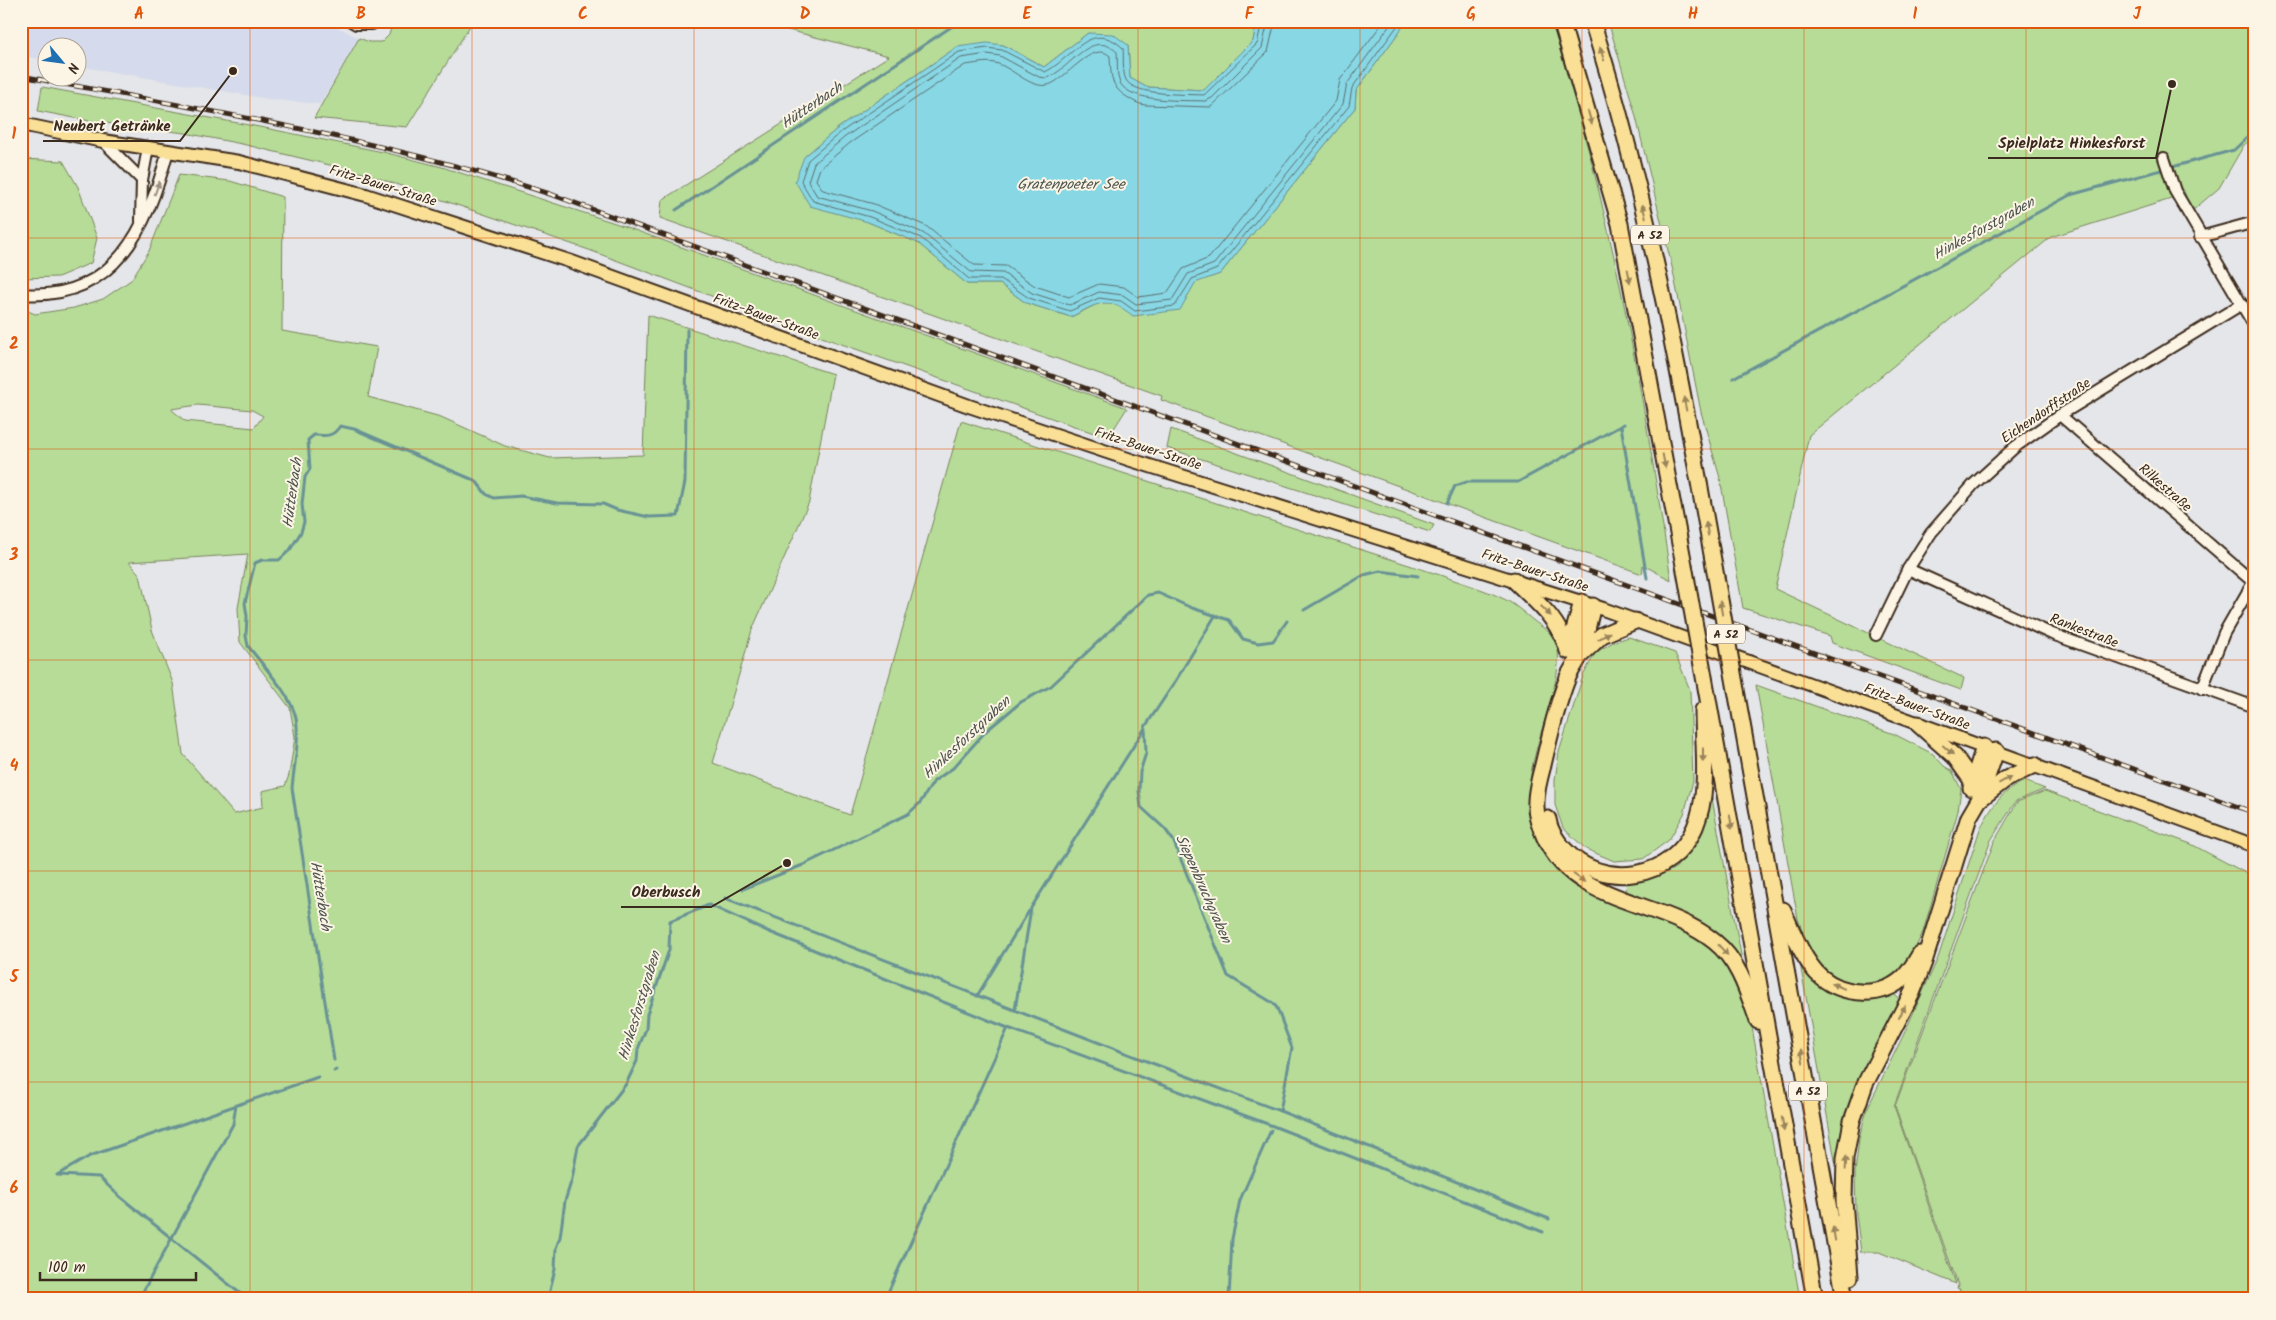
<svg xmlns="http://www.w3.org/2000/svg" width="2276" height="1320" viewBox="0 0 2276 1320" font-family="Kalam,sans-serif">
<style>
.built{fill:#d5dbec}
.green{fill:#b6dc98;stroke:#78835b;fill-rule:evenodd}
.water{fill:#88d7e5;stroke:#699295}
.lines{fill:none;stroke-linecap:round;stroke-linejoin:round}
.shore{stroke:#5a6f6e;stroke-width:1}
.stream{stroke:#699295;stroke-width:3}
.minor-casing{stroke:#3b2a1e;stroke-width:14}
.major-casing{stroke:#3b2a1e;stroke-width:16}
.highway-casing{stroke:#3b2a1e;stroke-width:19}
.minor{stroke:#fcf5e5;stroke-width:10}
.major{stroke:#fadf96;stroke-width:12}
.highway{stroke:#fadf96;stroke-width:15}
.rail-casing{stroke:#3b2a1e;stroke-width:5}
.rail{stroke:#fcf5e5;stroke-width:3;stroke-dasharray:9;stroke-linecap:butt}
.highway-bridge-casing{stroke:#3b2a1e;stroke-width:19;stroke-linecap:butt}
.highway-bridge{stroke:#fadf96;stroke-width:15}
.oneway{fill:#9a845a}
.oneway2{fill:#9c9082}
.grid{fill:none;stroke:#df570d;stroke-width:1;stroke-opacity:0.55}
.labels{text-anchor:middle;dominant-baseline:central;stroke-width:4;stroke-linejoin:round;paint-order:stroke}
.shield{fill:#fcf5e5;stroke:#75675a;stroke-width:1}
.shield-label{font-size:12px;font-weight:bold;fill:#3b2a1e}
.street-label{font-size:14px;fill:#3b2a1e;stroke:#fcf5e5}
.water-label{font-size:15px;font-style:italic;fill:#4e5550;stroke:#fcf5e5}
.leader{fill:none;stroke:#3b2a1e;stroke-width:2}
.callout-dot{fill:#3b2a1e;stroke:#fcf5e5;stroke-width:2}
.callout-label{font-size:15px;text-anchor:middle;font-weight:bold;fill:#3b2a1e;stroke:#fcf5e5;stroke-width:4;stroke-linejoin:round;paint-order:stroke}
.neatline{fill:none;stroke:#df570d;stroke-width:2}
.grid-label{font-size:16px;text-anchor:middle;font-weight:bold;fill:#df570d}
</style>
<rect width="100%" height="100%" fill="#e5e6e9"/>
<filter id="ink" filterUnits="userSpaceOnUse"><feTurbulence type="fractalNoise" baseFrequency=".02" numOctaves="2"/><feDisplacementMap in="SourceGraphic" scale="10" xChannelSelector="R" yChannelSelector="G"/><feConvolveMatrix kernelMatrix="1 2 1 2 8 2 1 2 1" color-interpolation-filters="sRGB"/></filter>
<g filter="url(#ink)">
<path class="built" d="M21,21H326L359,38L320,104L274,100L78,66V48H48L47,60L21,56Z"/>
<g class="green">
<path d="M393,21H473L407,127L314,118L359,38L369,42H382L389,35Z"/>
<path d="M753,21H1257L1253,41L1204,90L1146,87L1130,78L1128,45L1088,33L1044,67L1003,45L957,47L838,128L804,157L868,222L918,243L967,284H1000L1026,303L1071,317L1099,303L1119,305L1220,274L1355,108L1356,91L1407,21H1551C1610,203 1643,391 1671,580L1643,565L1642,574L1161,400L1162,396L660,218L662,200L889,56Z"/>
<path d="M1608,21H2255V136L2244,145L2219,188L2192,211L2183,189L2171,199L2051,237L1809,435L1775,589L1964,678L1961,690L1832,643L1830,636L1743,608L1720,478L1701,412L1673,271L1635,113Z"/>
<path d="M42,87L265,128L383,152L442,167L615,223L1127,408L1108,438L799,329L589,250L363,173L242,144L185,133L90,121L38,111Z"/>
<path d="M21,159L63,161L78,187L97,238L91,263L58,277L21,278Z"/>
<path d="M179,175L230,181L283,197L282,331L377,347L368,397L441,417L505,446L550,458L643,455L648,315L833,374L809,502L752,630L713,763L850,815L961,421L1440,575C1461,583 1484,589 1504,599C1515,604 1525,614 1534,621C1540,626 1551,632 1554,638C1561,650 1558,667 1556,679C1540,752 1501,809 1563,874C1577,889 1599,898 1618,906C1697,935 1727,940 1752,1027L1800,1299H21V308L35,314L74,308L103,299L131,280L149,251ZM198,405L252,410L263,416L254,428L185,421L171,409ZM248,554L238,608L240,642L290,708L295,737L289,775L285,786L262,791L263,807L234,814L183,754L173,683L152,630L140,575L129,562Z"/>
<path d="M1171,429L1434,525L1430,532L1167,448Z"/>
<path d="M1629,637L1675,653L1690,690L1693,781L1684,814L1669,840L1643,859L1614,861L1586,849L1563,828L1555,805V780L1559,752L1583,676L1595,653L1613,642Z"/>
<path d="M1756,685L1894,734L1933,754L1944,766L1952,771L1961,789L1958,811L1923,932L1914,951L1903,967L1886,979L1865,984L1843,981L1822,967L1809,949L1798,919Z"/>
<path d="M2025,781L2045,789L2016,801L1991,840L1894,1106L1956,1284L1879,1252H1861L1856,1214L1855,1172L1859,1139L1867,1109L1903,1036L1938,958L1980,829C1991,808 2002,790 2025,781Z"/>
<path d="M1709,782L1744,971L1711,931L1692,919L1627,895L1626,881C1641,879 1661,877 1675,868C1696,853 1703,806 1709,782Z"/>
<path d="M2045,791L2191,844L2255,878V1299H1974L1957,1288L1958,1285L1895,1106L1994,842L2017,802Z"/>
<path d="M1798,952C1832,990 1839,1008 1894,994L1902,1002L1852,1098L1843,1131L1838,1177Z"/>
</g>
<path class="water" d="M1257,21H1407L1356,91L1355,108L1220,274L1195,283L1180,310L1133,316C1107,295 1098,303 1071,317L1026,303L1000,284H967L918,243L868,222L810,206L795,181L804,157L838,128L957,47L987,43L1003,45L1044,67L1088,33L1113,34L1128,45L1130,78L1146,87L1204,90L1253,41Z"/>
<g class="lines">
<g class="shore">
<path d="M1262,21L1257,44L1204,95C1187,94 1135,96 1126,80C1122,72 1124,57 1123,48C1091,18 1072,59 1045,72L1002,50L987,48L959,52L841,132L808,160L801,181L813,201L870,217L921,238L969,279H1001L1029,298L1070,311L1099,298L1121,301L1135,311L1175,306L1192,279L1217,269L1349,106L1352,88L1401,21"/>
<path d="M1268,21L1262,48L1212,98L1205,101C1185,100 1131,103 1120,83C1116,74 1118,61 1117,52C1090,27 1070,71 1046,78L1039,77L1000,56L987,54L961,58L845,137L814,163L808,181L817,196L872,211L923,233L971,272L1003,273L1032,293L1070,305L1099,292L1123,295L1136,304L1172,300L1188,274L1214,264L1343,104L1347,84L1393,21"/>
<path d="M1275,21L1268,52L1211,107L1145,105C1138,104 1133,101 1127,97C1110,87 1111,74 1110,56C1093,39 1065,81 1048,85C1030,89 1012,67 995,63C985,61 975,64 965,65L850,143L820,168L816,180L823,190L874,204L926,226L974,265L1006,266L1035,286L1069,297L1099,284L1124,287L1138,297L1167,293L1183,269L1209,258L1336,101L1340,80L1384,21"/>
</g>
<g class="stream">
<path d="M676,210L960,21"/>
<path d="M1733,378L2070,195L2234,150L2255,130"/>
<path d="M1621,426L1647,578"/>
<path d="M1447,503L1455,486L1467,482H1518L1624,424"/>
<path d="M1304,610L1364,575L1380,571L1418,576"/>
<path d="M1215,616L1173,685L1145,727L1146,753L1140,772L1139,791L1141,807L1165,829L1173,840L1228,976L1273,1003L1277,1008L1292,1048L1280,1111"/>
<path d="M743,889L803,865L908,814L920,803L934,781L953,768L986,731L1021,702L1051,686L1148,595L1158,593L1192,608L1229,620L1243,639L1258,643L1273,641L1287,621"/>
<path d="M725,898L1141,1059L1280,1111L1549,1219"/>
<path d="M977,996L1029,911"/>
<path d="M1015,1010L1031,908L1145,728"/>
<path d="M334,1060L292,788C294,766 300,739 296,718C291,694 263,666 248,646L246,636L247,616L245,603L255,563L262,560H279L290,550L301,532L304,522L302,504L305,477L310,469L308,440L314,435C326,436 333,437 340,426L354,429L476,481L486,494L494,498L521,496L557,503L603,504L617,510L649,517L678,516L685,482L687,330"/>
<path d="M334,1071L336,1070"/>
<path d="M57,1175L90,1156L318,1077"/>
<path d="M58,1175L99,1177L119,1196L247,1299"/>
<path d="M139,1299L233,1124L236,1105"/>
<path d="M548,1299L555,1269L556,1248L560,1237L565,1201L572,1179L578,1146L626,1084L637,1061L638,1049L646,1029L647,1014L669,950L670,921L709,905L767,931L1008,1028L1273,1126L1543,1232"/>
<path d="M885,1299L1008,1028"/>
<path d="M1229,1299L1232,1239L1240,1200L1271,1130"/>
</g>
<defs>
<g id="minor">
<path d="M351,21L356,24H372"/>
<path d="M103,141L142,180"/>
<path d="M2164,158L2175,191L2255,327"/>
<path d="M141,221L142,180L148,148"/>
<path d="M2200,237L2255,222"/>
<path d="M21,294C115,302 147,228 168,151"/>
<path d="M2060,415L2252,581"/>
<path d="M1908,569L2052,634L2255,707"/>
<path d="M1876,635L1908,569L1931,533L1974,484L2015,447L2060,415L2242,304"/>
<path d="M2202,689L2224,633L2255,579"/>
</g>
<path id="major" d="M21,124L103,141L239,162L366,195L569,261L969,406L1131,460L1603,609L2255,846"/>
<g id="highway">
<path d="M1561,21L1620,224L1684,565"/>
<path d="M1592,21C1649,202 1683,390 1716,577"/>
<path d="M1514,580C1539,605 1556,616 1568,650"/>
<path d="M1593,606C1588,623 1585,641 1579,657C1576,664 1571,670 1568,677C1557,705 1550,735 1543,765C1540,776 1536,790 1536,802C1535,814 1540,827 1545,838C1576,906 1663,899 1715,942C1739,961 1748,993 1758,1021"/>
<path d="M1568,651L1582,602"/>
<path d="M1580,656L1602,635L1635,621"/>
<path d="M1703,671L1815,1299"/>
<path d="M1736,690L1845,1299"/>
<path d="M1918,724L1955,757L1972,781"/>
<path d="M1971,788L1984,747"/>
<path d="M1980,799L2006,779L2035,765"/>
<path d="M1548,819C1549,829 1557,841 1564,849C1602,891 1673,880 1695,827C1710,792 1703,747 1703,710"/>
<path d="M1783,910C1791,929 1805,964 1821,977C1844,996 1883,999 1905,976C1911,969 1916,961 1920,954"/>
<path d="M1850,1277L1844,1200L1845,1158L1852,1121L1865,1084L1912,993L1924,962L1969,817L1979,800L1996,751"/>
</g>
</defs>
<use href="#minor" class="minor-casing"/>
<use href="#major" class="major-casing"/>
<use href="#highway" class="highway-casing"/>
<use href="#minor" class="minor"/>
<use href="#major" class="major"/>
<use href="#highway" class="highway"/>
<defs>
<path id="rail" d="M21,76C200,109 379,138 553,195L2255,813"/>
</defs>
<use href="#rail" class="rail-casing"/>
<use href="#rail" class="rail"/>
<defs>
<g id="highway-bridge">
<path d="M1684,565L1703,671"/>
<path d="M1716,577L1736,690"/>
</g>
</defs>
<use href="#highway-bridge" class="highway-bridge-casing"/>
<use href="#highway-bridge" class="highway-bridge"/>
</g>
<defs><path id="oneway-solid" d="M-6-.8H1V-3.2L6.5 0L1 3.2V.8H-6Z" transform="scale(1.25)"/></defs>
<g class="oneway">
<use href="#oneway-solid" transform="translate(1602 54) rotate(-108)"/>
<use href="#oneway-solid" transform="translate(1590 118) rotate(74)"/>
<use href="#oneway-solid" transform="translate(1644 211) rotate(-104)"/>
<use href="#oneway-solid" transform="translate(1629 276) rotate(79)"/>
<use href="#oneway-solid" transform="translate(1685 404) rotate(-101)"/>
<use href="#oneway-solid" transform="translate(1664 461) rotate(79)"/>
<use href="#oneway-solid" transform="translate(1707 529) rotate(-100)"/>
<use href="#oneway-solid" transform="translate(1721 608) rotate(-100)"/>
<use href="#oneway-solid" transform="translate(1546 611) rotate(45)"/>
<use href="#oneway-solid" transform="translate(1604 636) rotate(-31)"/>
<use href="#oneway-solid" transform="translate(1948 750) rotate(41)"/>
<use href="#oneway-solid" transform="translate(1703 755) rotate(90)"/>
<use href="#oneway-solid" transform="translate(2005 780) rotate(-29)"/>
<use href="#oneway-solid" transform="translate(1731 822) rotate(80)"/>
<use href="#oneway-solid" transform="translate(1579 878) rotate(36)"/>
<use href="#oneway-solid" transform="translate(1723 950) rotate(48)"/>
<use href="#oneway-solid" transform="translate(1838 986) rotate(-156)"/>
<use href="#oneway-solid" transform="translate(1902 1012) rotate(-63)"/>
<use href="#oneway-solid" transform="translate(1802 1056) rotate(-100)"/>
<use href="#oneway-solid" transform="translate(1783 1124) rotate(80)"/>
<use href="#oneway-solid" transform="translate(1846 1163) rotate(-87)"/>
<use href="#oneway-solid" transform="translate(1834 1234) rotate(-100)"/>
</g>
<use class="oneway2" href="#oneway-solid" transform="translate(157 188) rotate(-71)"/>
</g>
<path class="grid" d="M250,21V1299M472,21V1299M694,21V1299M916,21V1299M1138,21V1299M1360,21V1299M1582,21V1299M1804,21V1299M2026,21V1299M21,238H2255M21,449H2255M21,660H2255M21,871H2255M21,1082H2255"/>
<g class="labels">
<g class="shield">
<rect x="1631" y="225.5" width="38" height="19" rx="4"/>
<rect x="1707" y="624.5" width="38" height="19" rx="4"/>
<rect x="1789" y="1081.5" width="38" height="19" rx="4"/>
</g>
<g class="shield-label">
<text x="1650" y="235">A 52</text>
<text x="1726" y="634">A 52</text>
<text x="1808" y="1091">A 52</text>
</g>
<g class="street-label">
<text transform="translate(383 186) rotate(17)">Fritz-Bauer-Straße</text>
<text transform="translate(766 317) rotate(20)">Fritz-Bauer-Straße</text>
<text transform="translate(2046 411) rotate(-34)">Eichendorffstraße</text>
<text transform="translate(1148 449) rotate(18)">Fritz-Bauer-Straße</text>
<text transform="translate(2165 488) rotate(41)">Rilkestraße</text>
<text transform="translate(1535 571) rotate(18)">Fritz-Bauer-Straße</text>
<text transform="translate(2084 631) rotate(21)">Rankestraße</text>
<text transform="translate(1917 707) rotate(20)">Fritz-Bauer-Straße</text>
</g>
<g class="water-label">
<text transform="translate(812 106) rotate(-34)">Hütterbach</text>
<text x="1071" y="185">Gratenpoeter See</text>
<text transform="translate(1984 229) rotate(-29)">Hinkesforstgraben</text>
<text transform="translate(293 493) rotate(-82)">Hütterbach</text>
<text transform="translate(967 738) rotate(-43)">Hinkesforstgraben</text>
<text transform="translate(1203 889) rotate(66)">Siepenbruchgraben</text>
<text transform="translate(320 896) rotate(81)">Hütterbach</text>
<text transform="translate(640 1006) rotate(-73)">Hinkesforstgraben</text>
</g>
</g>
<path class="leader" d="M233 71L180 141H43M2172 84L2156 158H1988M787 863L711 907H621"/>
<g class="callout-dot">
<circle cx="233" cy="71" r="5"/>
<circle cx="2172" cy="84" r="5"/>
<circle cx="787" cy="863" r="5"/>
</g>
<g class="callout-label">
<text x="112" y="131">Neubert Getränke</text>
<text x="2072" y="148">Spielplatz Hinkesforst</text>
<text x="666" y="897">Oberbusch</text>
</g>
<rect width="2276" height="1320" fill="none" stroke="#fcf5e5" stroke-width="55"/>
<g transform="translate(62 62) rotate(119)"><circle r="24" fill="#fcf5e5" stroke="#afa495"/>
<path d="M0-4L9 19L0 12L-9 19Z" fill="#1f6fb2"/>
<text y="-8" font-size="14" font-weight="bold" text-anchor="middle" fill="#3b2a1e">N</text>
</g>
<path d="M40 1272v8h156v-8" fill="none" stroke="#3b2a1e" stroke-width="2.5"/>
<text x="48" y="1272" font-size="15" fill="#3b2a1e" stroke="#fcf5e5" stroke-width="4" paint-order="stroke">100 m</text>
<rect x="28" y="28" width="2220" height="1264" class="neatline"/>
<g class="grid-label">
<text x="139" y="19">A</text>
<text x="361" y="19">B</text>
<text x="583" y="19">C</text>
<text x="805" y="19">D</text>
<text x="1027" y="19">E</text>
<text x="1249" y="19">F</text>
<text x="1471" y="19">G</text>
<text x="1693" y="19">H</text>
<text x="1915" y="19">I</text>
<text x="2137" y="19">J</text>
<text x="14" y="139">1</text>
<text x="14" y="349">2</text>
<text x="14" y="560">3</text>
<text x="14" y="771">4</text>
<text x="14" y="982">5</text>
<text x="14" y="1193">6</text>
</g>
</svg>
